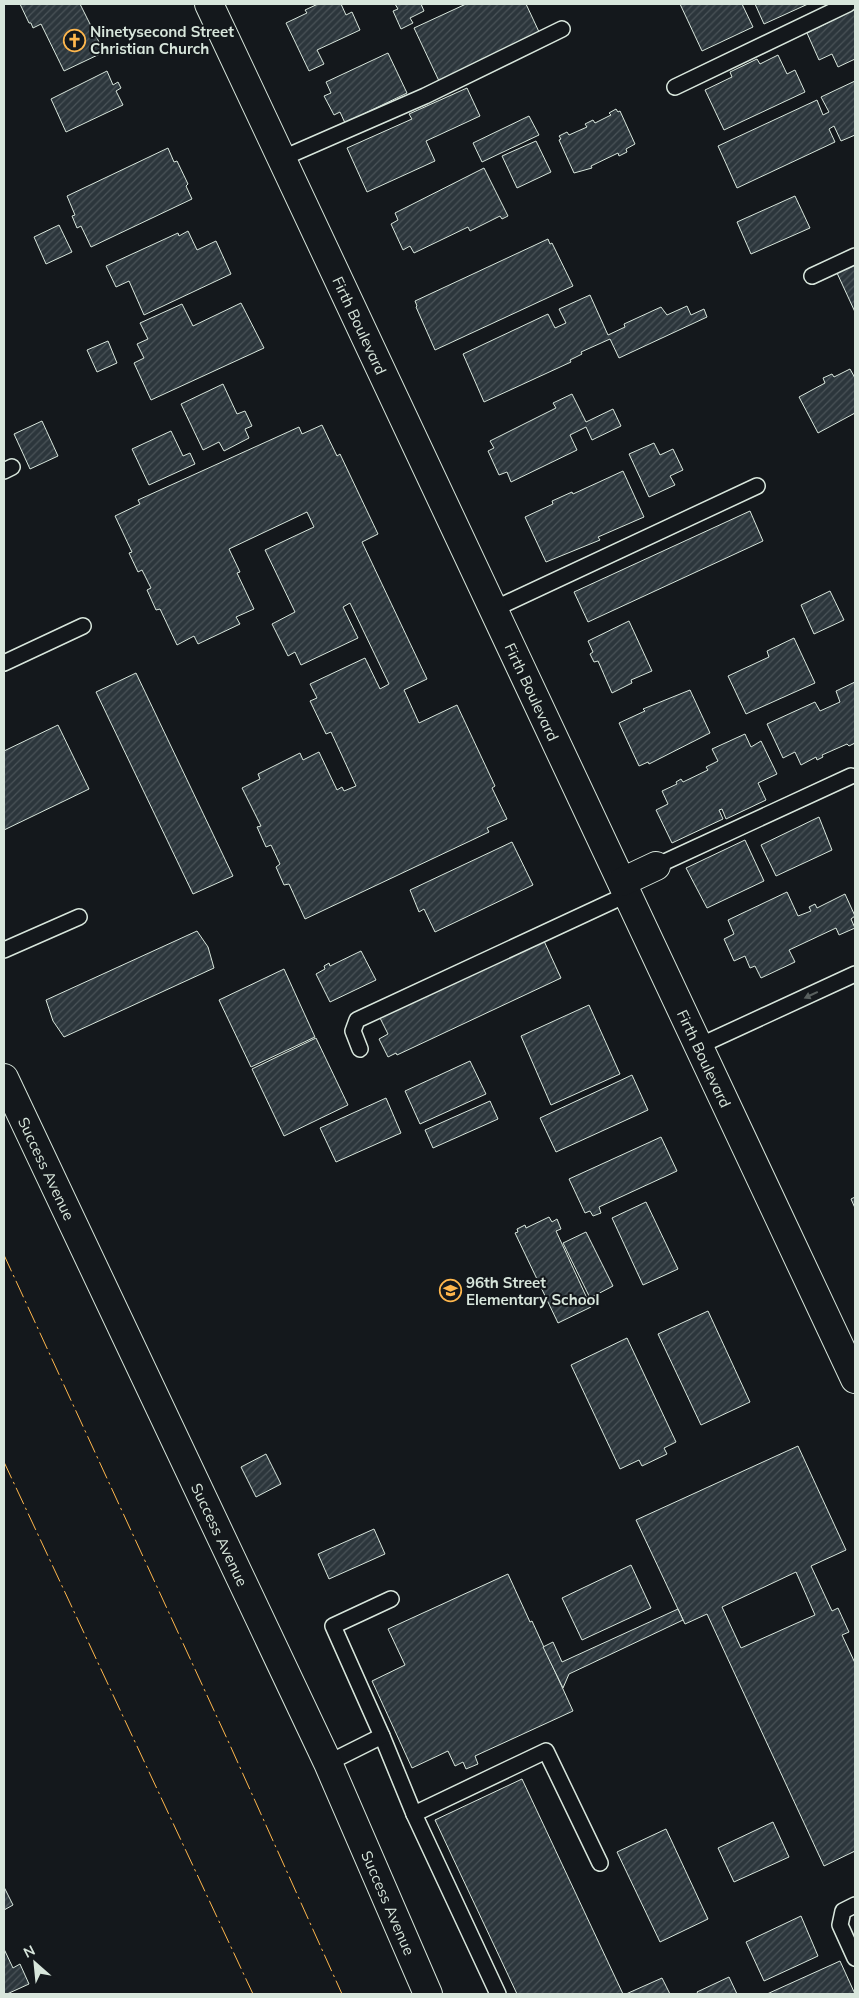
<svg xmlns="http://www.w3.org/2000/svg" width="859" height="1998" viewBox="0 0 859 1998" font-family="Mulish,sans-serif">
<style>
.building{fill:url(#building-hatch);stroke:#d8e6dc;fill-rule:evenodd}
.lines{fill:none;stroke-linecap:round;stroke-linejoin:round}
.lane-casing{stroke:#d8e6dc;stroke-width:18}
.street-casing{stroke:#d8e6dc;stroke-width:30}
.lane{stroke:#14181c;stroke-width:15}
.street{stroke:#14181c;stroke-width:28}
.power{stroke:#ffb74d;stroke-width:1;stroke-dasharray:18 4 2.5 4;stroke-linecap:butt}
.oneway{fill:#59605f}
.labels{text-anchor:middle;dominant-baseline:central;stroke-width:4;stroke-linejoin:round;paint-order:stroke}
.poi-label{font-size:15px;font-weight:bold;fill:#d8e6dc;stroke:#14181c;text-anchor:start}
.street-label{font-size:15px;fill:#d8e6dc;stroke:#14181c}
</style>
<defs>
<pattern id="building-hatch" width="6" height="6" patternUnits="userSpaceOnUse" patternTransform="scale(1.25)"><rect width="6" height="6" fill="#2c363c"/><path d="M-1 1l2-2M0 6l6-6M5 7l2-2" fill="none" stroke="#4a5358"/></pattern>
</defs>
<rect width="100%" height="100%" fill="#14181c"/>
<g class="building">
<path d="M20,4H80L104,52L64,71L41,24L33,28L31,23H29Z"/>
<path d="M318,4H341L346,15L352,12L360,30L317,50L324,64L309,71L286,23L307,13L305,10Z"/>
<path d="M395,4H421L424,11L410,18L413,23L401,29L393,11L398,9Z"/>
<path d="M466,4H526L540,34L439,81L414,28Z"/>
<path d="M680,4H742L753,27L702,51Z"/>
<path d="M755,4H808L764,24Z"/>
<path d="M855,9V59L838,67L832,54L819,60L807,33Z"/>
<path d="M388,53L407,93L345,123L340,112L334,115L324,96L331,93L326,82Z"/>
<path d="M778,55L787,74L795,70L805,92L724,130L705,90L732,77L730,72L757,59L760,64Z"/>
<path d="M107,71L113,85L118,82L121,88L116,91L123,105L66,132L51,99Z"/>
<path d="M855,81V135L841,141L834,126L829,129L835,142L737,188L718,146L817,100L823,115L829,112L821,97Z"/>
<path d="M467,88L480,116L426,141L435,161L367,192L347,148L412,119L409,114Z"/>
<path d="M616,109L618,112L620,111L635,144L626,149L627,152L619,156L618,153L591,166L592,168L574,173L559,140L561,139L559,136L567,132L569,135L587,127L585,124L593,120L595,123L611,115L609,113Z"/>
<path d="M529,116L539,135L482,162L473,143Z"/>
<path d="M536,141L551,172L517,188L502,156Z"/>
<path d="M168,148L174,162L177,161L188,184L186,186L192,199L91,247L81,226L77,228L72,216L75,215L67,196Z"/>
<path d="M484,168L508,216L502,219L500,216L470,231L468,227L414,253L410,246L403,250L391,224L398,220L395,213Z"/>
<path d="M795,196L810,228L751,254L737,222Z"/>
<path d="M59,225L72,252L46,264L34,237Z"/>
<path d="M188,231L197,250L216,241L231,274L144,315L129,281L116,287L106,266L178,233L179,236Z"/>
<path d="M548,239L550,244L552,243L573,286L435,350L416,307L417,306L415,301Z"/>
<path d="M855,264V312L837,273Z"/>
<path d="M590,295L608,335L625,327L624,324L661,307L667,315L687,306L691,315L704,309L707,317L619,358L610,339L581,352L582,354L570,360L571,362L484,402L463,354L548,314L555,328L566,323L559,309Z"/>
<path d="M241,303L264,348L151,400L134,363L144,358L137,344L148,339L140,323L182,304L193,326Z"/>
<path d="M108,341L117,363L97,372L87,350Z"/>
<path d="M850,369L855,378V413L818,433L799,397L825,383L823,378L832,374L834,377Z"/>
<path d="M223,384L237,414L245,411L252,426L245,429L249,438L224,451L219,442L203,450L181,404Z"/>
<path d="M572,394L586,422L613,409L621,426L592,440L586,427L570,435L577,450L511,482L507,472L499,475L488,451L494,448L490,441L556,408L553,403Z"/>
<path d="M42,421L58,456L30,469L14,434Z"/>
<path d="M322,425L337,456L340,454L378,534L362,542L427,679L404,690L419,723L457,705L495,786L492,788L507,819L487,828L489,832L305,919L289,884L284,885L276,867L280,864L271,845L266,847L257,827L261,826L242,788L260,779L258,774L300,753L303,760L319,752L337,790L342,787L344,791L356,786L331,732L326,734L310,701L317,698L310,684L365,658L380,689L389,684L350,603L343,607L358,638L301,665L295,652L288,656L272,624L295,612L265,550L314,527L307,512L229,549L240,572L237,573L254,609L236,617L240,624L198,644L194,636L177,645L160,609L156,610L147,590L151,588L142,570L138,572L129,553L132,552L115,516L140,504L138,500L299,427L302,434Z"/>
<path d="M171,431L183,456L190,453L195,464L149,485L132,449Z"/>
<path d="M654,443L660,455L673,449L683,470L670,476L675,485L649,497L629,454Z"/>
<path d="M623,471L644,517L598,537L600,540L546,562L525,517L553,504L552,501L572,492L573,494Z"/>
<path d="M750,511L763,541L588,622L574,592Z"/>
<path d="M830,591L844,620L814,634L801,605Z"/>
<path d="M629,621L652,671L631,680L632,683L612,693L598,661L594,662L590,654L593,652L588,641Z"/>
<path d="M794,638L815,683L746,714L728,676L769,657L767,651Z"/>
<path d="M136,673L233,876L193,894L96,692Z"/>
<path d="M855,682V743L849,746L847,744L822,755L823,757L817,760L816,757L801,765L795,752L783,758L767,724L815,702L820,711L840,702L836,691Z"/>
<path d="M690,690L710,733L649,764L648,762L639,766L619,723L645,711L643,709Z"/>
<path d="M58,725L89,789L4,830V751Z"/>
<path d="M745,734L751,747L761,741L777,774L758,783L766,800L726,819L722,809L719,810L723,819L672,843L656,810L668,804L662,791L677,784L676,782L681,779L683,782L708,770L706,767L718,761L712,749Z"/>
<path d="M819,817L832,850L776,876L761,845Z"/>
<path d="M745,840L764,881L707,908L686,868Z"/>
<path d="M512,842L533,885L435,932L424,909L419,912L410,890Z"/>
<path d="M787,892L798,916L811,911L809,907L815,904L817,908L845,894L855,916L851,919L855,928L839,935L836,928L789,950L795,962L761,978L755,966L750,968L745,956L734,961L724,939L734,934L728,920Z"/>
<path d="M197,931L208,947L214,968L64,1037L53,1021L46,1000Z"/>
<path d="M544,941L561,978L397,1055L396,1053L388,1057L379,1039L388,1034L380,1018Z"/>
<path d="M361,951L376,980L330,1002L316,974L325,969L324,966L329,963L330,966Z"/>
<path d="M284,969L315,1037L251,1067L219,1000Z"/>
<path d="M589,1005L620,1074L551,1105L521,1036Z"/>
<path d="M316,1038L348,1105L284,1136L252,1069Z"/>
<path d="M470,1061L486,1094L420,1124L405,1091Z"/>
<path d="M632,1075L648,1110L556,1152L540,1118Z"/>
<path d="M386,1098L401,1133L336,1162L320,1128Z"/>
<path d="M490,1101L498,1119L433,1148L425,1130Z"/>
<path d="M661,1137L677,1171L599,1207L601,1213L593,1216L590,1211L585,1213L569,1179Z"/>
<path d="M855,1197V1208L851,1199Z"/>
<path d="M646,1202L678,1269L643,1285L612,1218Z"/>
<path d="M549,1217L552,1222L557,1219L561,1229L556,1231L591,1307L558,1323L515,1233L518,1232L517,1229L525,1225L526,1228Z"/>
<path d="M586,1232L613,1286L590,1298L563,1243Z"/>
<path d="M708,1311L750,1402L701,1425L658,1334Z"/>
<path d="M627,1338L676,1442L664,1448L667,1454L642,1466L639,1460L620,1469L571,1365Z"/>
<path d="M798,1446L846,1550L811,1566L832,1611L838,1608L849,1632L842,1635L855,1663V1851L824,1866L707,1614L685,1624L636,1520ZM796,1572L815,1615L741,1648L722,1607Z"/>
<path d="M266,1454L281,1484L256,1497L241,1467Z"/>
<path d="M374,1529L385,1554L329,1579L318,1554Z"/>
<path d="M631,1565L651,1608L582,1640L562,1598Z"/>
<path d="M508,1574L530,1622L532,1621L573,1711L475,1756L478,1764L466,1769L463,1762L455,1766L448,1751L412,1768L372,1681L405,1665L388,1629Z"/>
<path d="M678,1609L683,1620L569,1674L563,1688L543,1647L553,1642L562,1662Z"/>
<path d="M522,1779L623,1994H517L435,1820Z"/>
<path d="M773,1822L789,1857L734,1882L718,1848Z"/>
<path d="M666,1829L708,1919L660,1942L617,1852Z"/>
<path d="M4,1887L13,1905L4,1910Z"/>
<path d="M801,1916L818,1956L764,1981L746,1942Z"/>
<path d="M4,1949L13,1968L20,1964L29,1984L7,1994H4Z"/>
<path d="M840,1961L855,1994H767Z"/>
<path d="M729,1977L737,1994H698L697,1992Z"/>
<path d="M662,1978L670,1994H626Z"/>
</g>
<g class="lines">
<defs>
<g id="lane">
<path d="M675,87L848,4"/>
<path d="M283,158L425,96L562,29"/>
<path d="M812,276L855,256"/>
<path d="M4,471L12,467"/>
<path d="M494,609L757,486"/>
<path d="M4,663L83,626"/>
<path d="M656,866L851,776"/>
<path d="M4,950L79,917"/>
<path d="M699,1046L855,974"/>
<path d="M360,1049L353,1031L357,1020L628,894"/>
<path d="M391,1599L333,1626L382,1736L414,1814L498,1994"/>
<path d="M328,1763L382,1736"/>
<path d="M414,1814L546,1751L600,1863"/>
<path d="M855,1905L843,1911L840,1925L855,1958"/>
</g>
<g id="street">
<path id="s1" d="M209,4L855,1379"/>
<path d="M622,882L656,866"/>
<path id="s2" d="M4,1078L328,1763L428,1994"/>
</g>
</defs>
<use href="#lane" class="lane-casing"/>
<use href="#street" class="street-casing"/>
<use href="#lane" class="lane"/>
<use href="#street" class="street"/>
<g class="power">
<path d="M4,1255L229,1743L342,1994"/>
<path d="M4,1462L253,1994"/>
</g>
</g>
<defs><path id="oneway-solid" d="M-6-.8H1V-3.2L6.5 0L1 3.2V.8H-6Z" transform="scale(1.25)"/></defs>
<use class="oneway" href="#oneway-solid" transform="translate(811 995) rotate(155)"/>
<defs>
<symbol id="church-ring" viewBox="-11 -11 22 22"><circle r="9.5" fill="#14181c" stroke="#ffb74d" stroke-width="1.5"/><path d="M-1.2-6h2.4v3.5h3.3v2.4h-3.3V6h-2.4V-.1h-3.3v-2.4h3.3Z" fill="#ffb74d"/></symbol>
<symbol id="school-ring" viewBox="-11 -11 22 22"><circle r="9.5" fill="#14181c" stroke="#ffb74d" stroke-width="1.5"/><path d="M0-5L7-2L0 1L-7-2ZM-4 1L0 2.5L4 1V4Q0 6-4 4Z" fill="#ffb74d"/></symbol>
</defs>
<g fill-rule="evenodd">
<use href="#church-ring" x="62" y="28" width="25" height="25"/>
<use href="#school-ring" x="438" y="1278" width="25" height="25"/>
</g>
<g class="labels">
<g class="poi-label">
<text x="90" y="31">Ninetysecond Street<tspan x="90" dy="17">Christian Church</tspan></text>
<text x="466" y="1282">96th Street<tspan x="466" dy="17">Elementary School</tspan></text>
</g>
<g class="street-label">
<text stroke="none"><textPath href="#s1" startOffset="355">Firth Boulevard</textPath></text>
<text stroke="none"><textPath href="#s1" startOffset="760">Firth Boulevard</textPath></text>
<text stroke="none"><textPath href="#s1" startOffset="1165">Firth Boulevard</textPath></text>
<text stroke="none"><textPath href="#s2" startOffset="100">Success Avenue</textPath></text>
<text stroke="none"><textPath href="#s2" startOffset="505">Success Avenue</textPath></text>
<text stroke="none"><textPath href="#s2" startOffset="910">Success Avenue</textPath></text>
</g>
</g>
<rect width="859" height="1998" fill="none" stroke="#d8e6dc" stroke-width="10"/>
<g transform="translate(35 1963) rotate(333)" stroke="#14181c" stroke-width="4" paint-order="stroke">
<path d="M0-4L9 19L0 12L-9 19Z" fill="#d8e6dc"/>
<text y="-8" font-size="14" font-weight="bold" text-anchor="middle" fill="#d8e6dc">N</text>
</g>
</svg>
